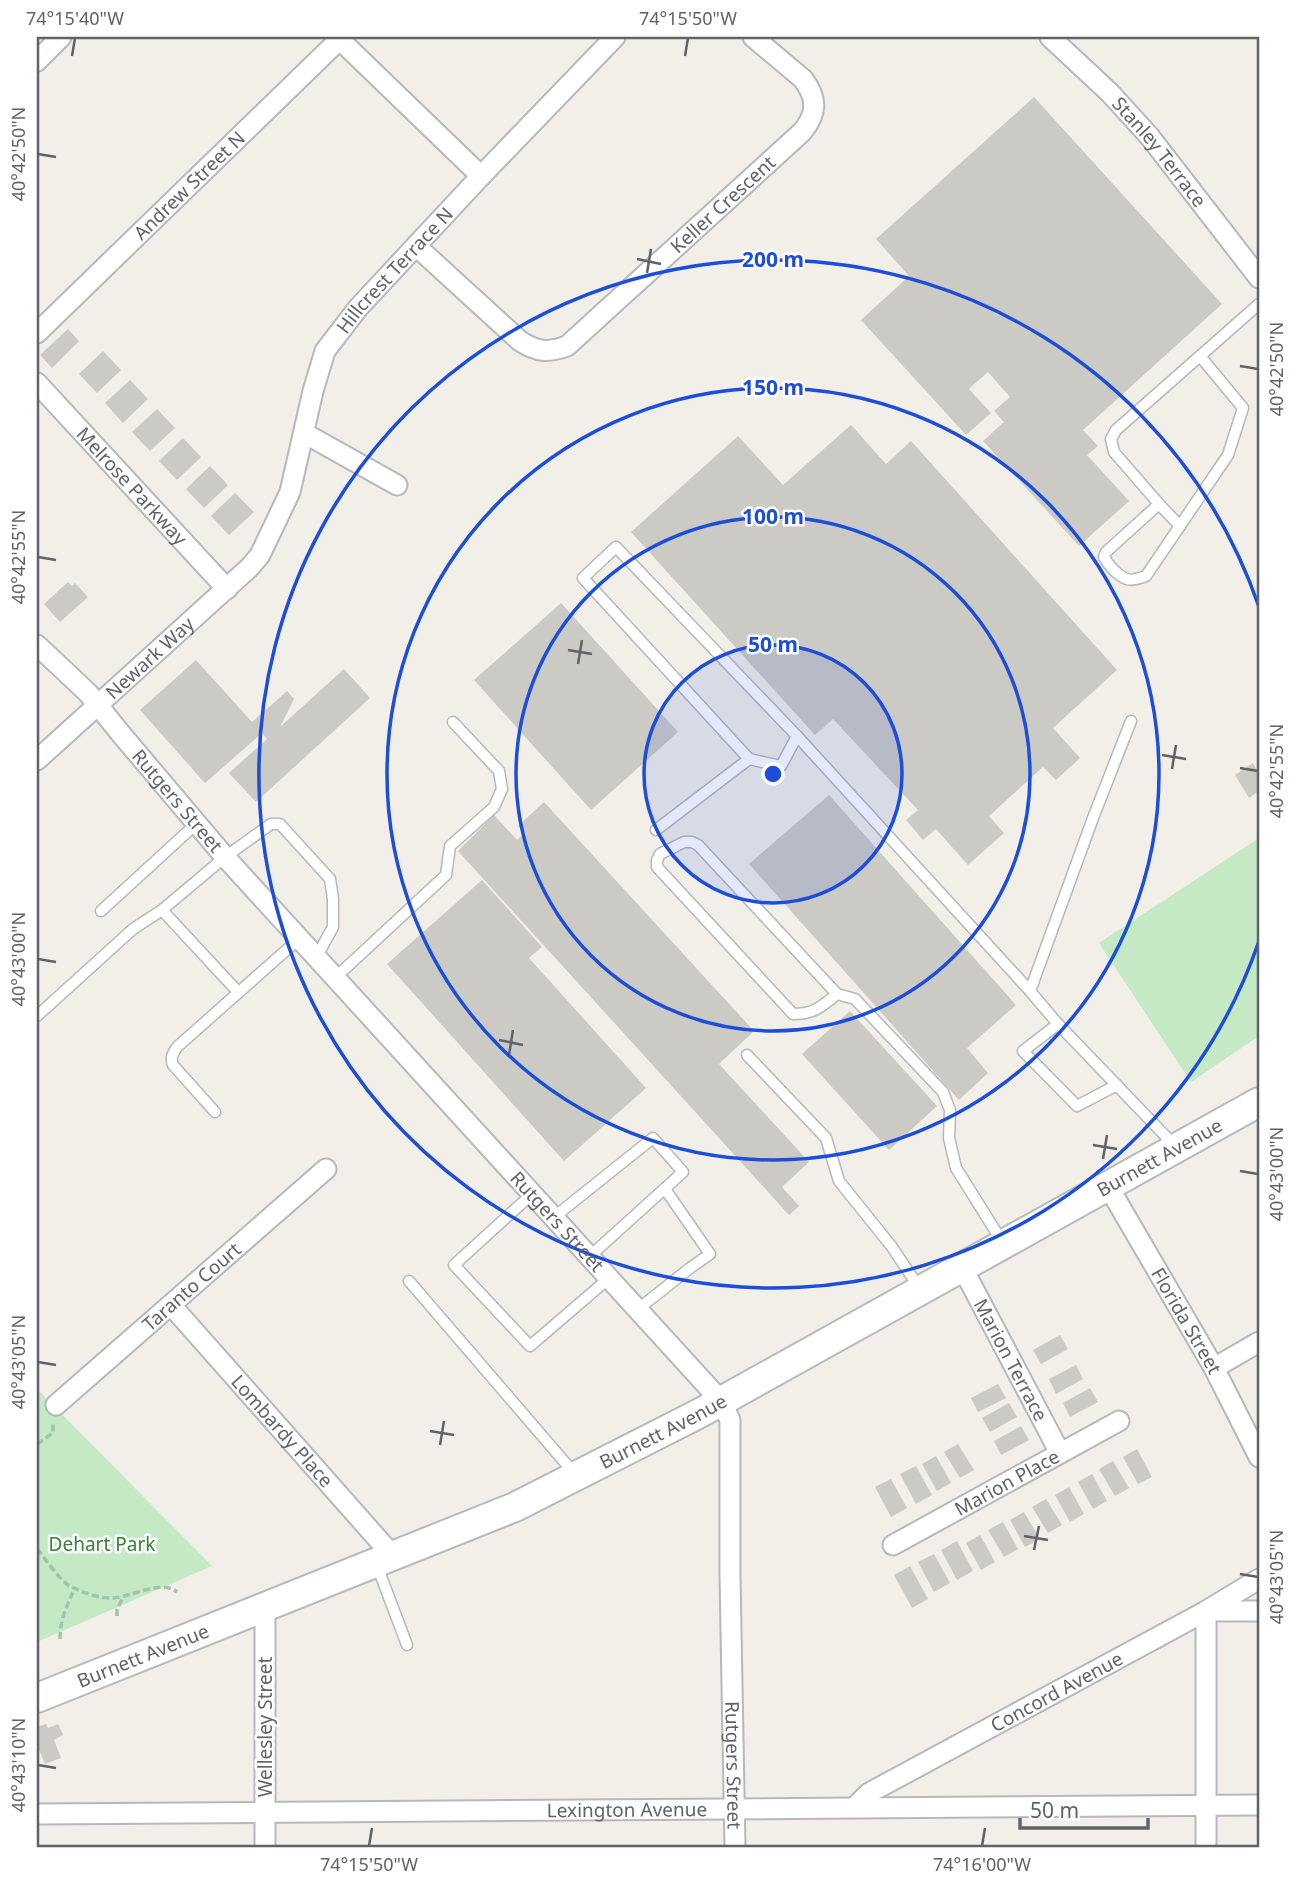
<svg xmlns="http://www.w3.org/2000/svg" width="1296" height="1884" viewBox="0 0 1296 1884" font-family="'Noto Sans',sans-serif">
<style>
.green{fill:#c5e8c5}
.building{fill:#cccac5}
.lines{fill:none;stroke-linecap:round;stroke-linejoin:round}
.lane-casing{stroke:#b5b8bc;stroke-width:13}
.street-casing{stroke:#b5b8bc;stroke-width:23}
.secondary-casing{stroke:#b6babf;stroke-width:32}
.path{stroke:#9cc7a9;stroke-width:3.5;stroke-dasharray:7 3.5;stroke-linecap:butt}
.lane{stroke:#fff;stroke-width:10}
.street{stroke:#fff;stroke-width:19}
.secondary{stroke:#fff;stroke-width:28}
.ticks{fill:none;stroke:#5f6368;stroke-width:2.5}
.ring{fill:none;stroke:#1d4ed8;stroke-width:3.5}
.labels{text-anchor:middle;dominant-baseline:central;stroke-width:5;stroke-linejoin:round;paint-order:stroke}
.street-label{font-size:19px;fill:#5f6368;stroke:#fff}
.park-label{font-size:19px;fill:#348238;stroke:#fff}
.centre{fill:#1d4ed8;stroke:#fff;stroke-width:3.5}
.ring-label{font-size:21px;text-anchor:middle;font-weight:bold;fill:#1d4ed8;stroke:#fff;stroke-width:5;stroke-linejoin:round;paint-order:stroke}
.neatline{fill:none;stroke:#5f6368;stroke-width:2.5}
.ticks-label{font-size:18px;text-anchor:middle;fill:#5f6368}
</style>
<rect width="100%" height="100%" fill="#f1efe8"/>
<g class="green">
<path d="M1259,838V1036L1191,1082L1099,943Z"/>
<path d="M37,1389L212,1566L37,1642Z"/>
</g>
<g class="building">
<path d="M1034,97L1222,304L1083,430L1098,446L1087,455L1129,501L1079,546L983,441L1004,422L994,411L1010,397L988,372L969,389L991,413L966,435L861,320L909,276L876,239Z"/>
<path d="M68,329L79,341L52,368L40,355Z"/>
<path d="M103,351L121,370L97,393L79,374Z"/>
<path d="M130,380L148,399L123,423L105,403Z"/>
<path d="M157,409L175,428L150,451L132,432Z"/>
<path d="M851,425L886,464L911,441L1117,670L1053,728L1080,758L1056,780L1043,767L989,816L1004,833L968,865L936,829L923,840L906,820L918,810L833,719L815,735L631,532L738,436L783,485Z"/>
<path d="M183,438L201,457L177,480L159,461Z"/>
<path d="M210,466L228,485L204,508L186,489Z"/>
<path d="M235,493L254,512L229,535L211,516Z"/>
<path d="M68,582L72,586L75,583L88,597L60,622L44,604Z"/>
<path d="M561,603L678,732L591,810L474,680Z"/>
<path d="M196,660L252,722L287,691L294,699L280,727L344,669L370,698L256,802L229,773L267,739L262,733L205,783L140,710Z"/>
<path d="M1253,763L1259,774V791L1249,798L1235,775Z"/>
<path d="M829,795L1016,1005L967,1048L988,1073L959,1100L749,864Z"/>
<path d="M544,802L754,1031L719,1064L809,1162L782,1187L799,1206L789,1215L458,851L494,815L517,840L524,833L518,826Z"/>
<path d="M482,880L542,947L529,958L646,1088L564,1161L387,964Z"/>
<path d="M850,1011L937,1106L889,1150L802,1054Z"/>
<path d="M1060,1335L1068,1349L1041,1364L1033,1350Z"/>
<path d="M1076,1365L1083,1379L1056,1394L1049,1379Z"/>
<path d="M998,1384L1006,1398L978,1412L971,1398Z"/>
<path d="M1090,1388L1098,1402L1070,1417L1063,1403Z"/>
<path d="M1009,1403L1017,1417L990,1432L982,1418Z"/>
<path d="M1021,1426L1029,1440L1001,1455L994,1441Z"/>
<path d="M958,1444L974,1470L960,1478L944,1452Z"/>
<path d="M1137,1449L1152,1477L1138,1484L1123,1457Z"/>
<path d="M936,1456L951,1483L937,1491L922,1464Z"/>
<path d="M1113,1461L1129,1488L1115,1496L1099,1469Z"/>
<path d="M916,1466L932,1495L916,1504L900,1474Z"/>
<path d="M1092,1474L1107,1501L1093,1509L1078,1482Z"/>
<path d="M891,1479L907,1508L891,1517L875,1487Z"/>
<path d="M1069,1487L1084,1514L1070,1522L1055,1495Z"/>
<path d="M1046,1499L1062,1525L1048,1533L1032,1507Z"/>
<path d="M1024,1512L1040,1539L1025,1547L1010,1520Z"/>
<path d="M1003,1522L1018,1549L1004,1557L988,1530Z"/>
<path d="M980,1535L995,1562L981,1570L966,1543Z"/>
<path d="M957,1541L973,1571L957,1580L941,1550Z"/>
<path d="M934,1554L950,1583L934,1592L918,1562Z"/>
<path d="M910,1566L928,1599L912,1608L894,1575Z"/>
<path d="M46,1724L48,1728L58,1724L63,1735L54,1740L61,1758L45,1764L37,1745V1727Z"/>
</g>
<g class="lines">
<defs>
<g id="lane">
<path d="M1200,356L1243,408L1228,455L1146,576C1140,578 1132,581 1127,579C1118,576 1108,565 1104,557L1106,552L1159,504L1114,452L1111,439L1116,430L1259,304"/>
<path d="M1159,504L1180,526"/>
<path d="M749,759L781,766L797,736"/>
<path d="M656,830L749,759L583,578L616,547L797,736L1030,991L1058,1024L1176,1147"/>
<path d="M101,911L196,824"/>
<path d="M336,977L446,875L450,846L494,807L502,789L499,771L453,722"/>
<path d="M1030,991L1093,818L1131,721"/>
<path d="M238,992L162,910L225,857L271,824H280L330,879L333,899V927L317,956"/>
<path d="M837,994C821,1007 814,1014 793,1014L657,867V860L660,854L684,842H692L698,845L837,994L855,999L943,1092L950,1110L949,1138L956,1168L1003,1243"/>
<path d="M37,1016L133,929L162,910"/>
<path d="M1058,1024L1023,1051L1077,1106L1117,1085"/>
<path d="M747,1055L826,1138L839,1181L892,1247L920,1289"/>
<path d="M215,1112L173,1065C170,1057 173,1053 177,1047L300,938"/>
<path d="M532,1194L454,1265L530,1346L608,1279"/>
<path d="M553,1218L653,1138L683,1172L589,1257"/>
<path d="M409,1281L574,1473"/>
<path d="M637,1310L690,1268L710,1254L665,1189"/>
<path d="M376,1563L407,1645"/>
</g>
<g id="street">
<path d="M337,37L481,176"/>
<path id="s1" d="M1050,37L1110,93L1150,137L1259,278"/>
<path d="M37,61L61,37"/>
<path id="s2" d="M416,246L520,341C537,352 548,353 567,346L802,132C817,114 818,99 803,79L753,37"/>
<path id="s3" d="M37,333L342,37"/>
<path id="s4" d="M37,383L227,589"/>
<path d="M304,433L397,485"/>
<path id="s5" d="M37,645L88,693L121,734L225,857L721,1401L730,1420V1576L735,1847"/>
<path id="s6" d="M37,760L250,567L260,555L290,492L313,391L325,351L358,308L481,176L615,37"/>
<path id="s7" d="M1108,1186L1214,1368L1259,1457"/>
<path id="s8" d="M962,1267L1060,1453"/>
<path id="s9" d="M171,1305L392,1555"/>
<path d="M1214,1368L1259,1342"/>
<path id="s10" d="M56,1405L326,1169"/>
<path id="s11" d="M893,1545L1119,1421"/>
<path d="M265,1607V1847"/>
<path id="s12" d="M855,1807L869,1793L1206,1611L1259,1579"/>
<path id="s13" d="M37,1814L1259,1805"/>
<path d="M1206,1847V1611H1259"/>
</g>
<g id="secondary">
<path id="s14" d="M37,1698L515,1507L700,1413L1259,1102"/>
</g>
</defs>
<use href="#lane" class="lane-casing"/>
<use href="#street" class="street-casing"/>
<use href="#secondary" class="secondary-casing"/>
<g class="path">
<path d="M37,1444L53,1433V1421"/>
<path d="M37,1549C46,1559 59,1580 70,1586C81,1592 100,1599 113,1598C131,1597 162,1579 177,1592"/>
<path d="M117,1616V1610L123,1597"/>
<path d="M60,1639C60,1619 67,1605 75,1588"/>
</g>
<use href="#lane" class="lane"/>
<use href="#street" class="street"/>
<use href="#secondary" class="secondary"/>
</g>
<path class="ticks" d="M72,56L75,38M685,56L688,38M38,154L56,157M637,259L661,264M647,273L651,249M1240,366L1258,369M38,557L56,560M568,650L592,654M578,664L582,640M1162,755L1186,759M1240,768L1258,771M1172,769L1176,745M38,959L56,962M499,1040L523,1045M509,1055L513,1030M1093,1145L1117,1149M1103,1159L1107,1135M1240,1171L1258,1174M38,1362L56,1365M430,1431L454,1435M440,1445L444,1421M1024,1536L1048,1540M1034,1550L1039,1526M1240,1574L1258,1577M38,1765L56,1768M369,1846L372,1828M982,1846L985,1828"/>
<circle cx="773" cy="774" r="129" fill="#1d4ed8" fill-opacity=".12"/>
<g class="ring">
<circle cx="773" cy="774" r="129"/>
<circle cx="773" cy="774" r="257"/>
<circle cx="773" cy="774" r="386"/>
<path d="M1259 941A514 514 0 1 1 1259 607"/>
</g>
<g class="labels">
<g class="street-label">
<text stroke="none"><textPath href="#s1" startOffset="159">Stanley Terrace</textPath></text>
<text stroke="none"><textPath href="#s3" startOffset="212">Andrew Street N</textPath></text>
<text stroke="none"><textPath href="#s2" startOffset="401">Keller Crescent</textPath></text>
<text stroke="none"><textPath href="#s6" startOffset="625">Hillcrest Terrace N</textPath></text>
<text stroke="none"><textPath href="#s4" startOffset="140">Melrose Parkway</textPath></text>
<text stroke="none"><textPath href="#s6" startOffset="152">Newark Way</textPath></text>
<text stroke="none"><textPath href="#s5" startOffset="210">Rutgers Street</textPath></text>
<text stroke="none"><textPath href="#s14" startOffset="1248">Burnett Avenue</textPath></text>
<text stroke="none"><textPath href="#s5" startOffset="777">Rutgers Street</textPath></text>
<text stroke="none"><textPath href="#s10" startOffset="180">Taranto Court</textPath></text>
<text stroke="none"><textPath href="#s7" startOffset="156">Florida Street</textPath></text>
<text stroke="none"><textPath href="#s8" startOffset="105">Marion Terrace</textPath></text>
<text stroke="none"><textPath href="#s9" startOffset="168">Lombardy Place</textPath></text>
<text stroke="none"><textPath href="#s14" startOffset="681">Burnett Avenue</textPath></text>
<text stroke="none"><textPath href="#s11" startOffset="130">Marion Place</textPath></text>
<text stroke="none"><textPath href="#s14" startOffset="114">Burnett Avenue</textPath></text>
<text stroke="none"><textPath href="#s12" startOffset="233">Concord Avenue</textPath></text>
<text transform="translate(265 1727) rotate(-90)">Wellesley Street</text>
<text stroke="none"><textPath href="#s5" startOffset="1386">Rutgers Street</textPath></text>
<text stroke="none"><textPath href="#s13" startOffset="590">Lexington Avenue</textPath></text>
</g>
<g class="park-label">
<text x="102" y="1544">Dehart Park</text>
</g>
</g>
<circle cx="773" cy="774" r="10" class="centre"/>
<g class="ring-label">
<text x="773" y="267">200 m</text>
<text x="773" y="395">150 m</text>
<text x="773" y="524">100 m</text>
<text x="773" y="652">50 m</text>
</g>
<rect width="1296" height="1884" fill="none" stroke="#ffffff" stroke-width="77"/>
<path d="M1020 1818v10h128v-10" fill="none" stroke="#5f6368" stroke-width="3.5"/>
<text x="1030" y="1818" font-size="21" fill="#5f6368" stroke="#ffffff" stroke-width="5" paint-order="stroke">50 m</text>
<rect x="38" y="38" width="1220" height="1808" class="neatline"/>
<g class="ticks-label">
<text x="75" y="25">74°15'40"W</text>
<text x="688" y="25">74°15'50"W</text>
<text transform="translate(19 154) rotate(-90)" y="6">40°42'50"N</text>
<text transform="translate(1277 369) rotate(-90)" y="6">40°42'50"N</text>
<text transform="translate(19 557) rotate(-90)" y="6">40°42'55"N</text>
<text transform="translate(1277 771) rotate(-90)" y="6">40°42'55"N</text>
<text transform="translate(19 959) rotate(-90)" y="6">40°43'00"N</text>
<text transform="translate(1277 1174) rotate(-90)" y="6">40°43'00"N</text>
<text transform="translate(19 1362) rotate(-90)" y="6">40°43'05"N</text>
<text transform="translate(1277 1577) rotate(-90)" y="6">40°43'05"N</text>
<text transform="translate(19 1765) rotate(-90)" y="6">40°43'10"N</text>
<text x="369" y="1871">74°15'50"W</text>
<text x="982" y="1871">74°16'00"W</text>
</g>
</svg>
